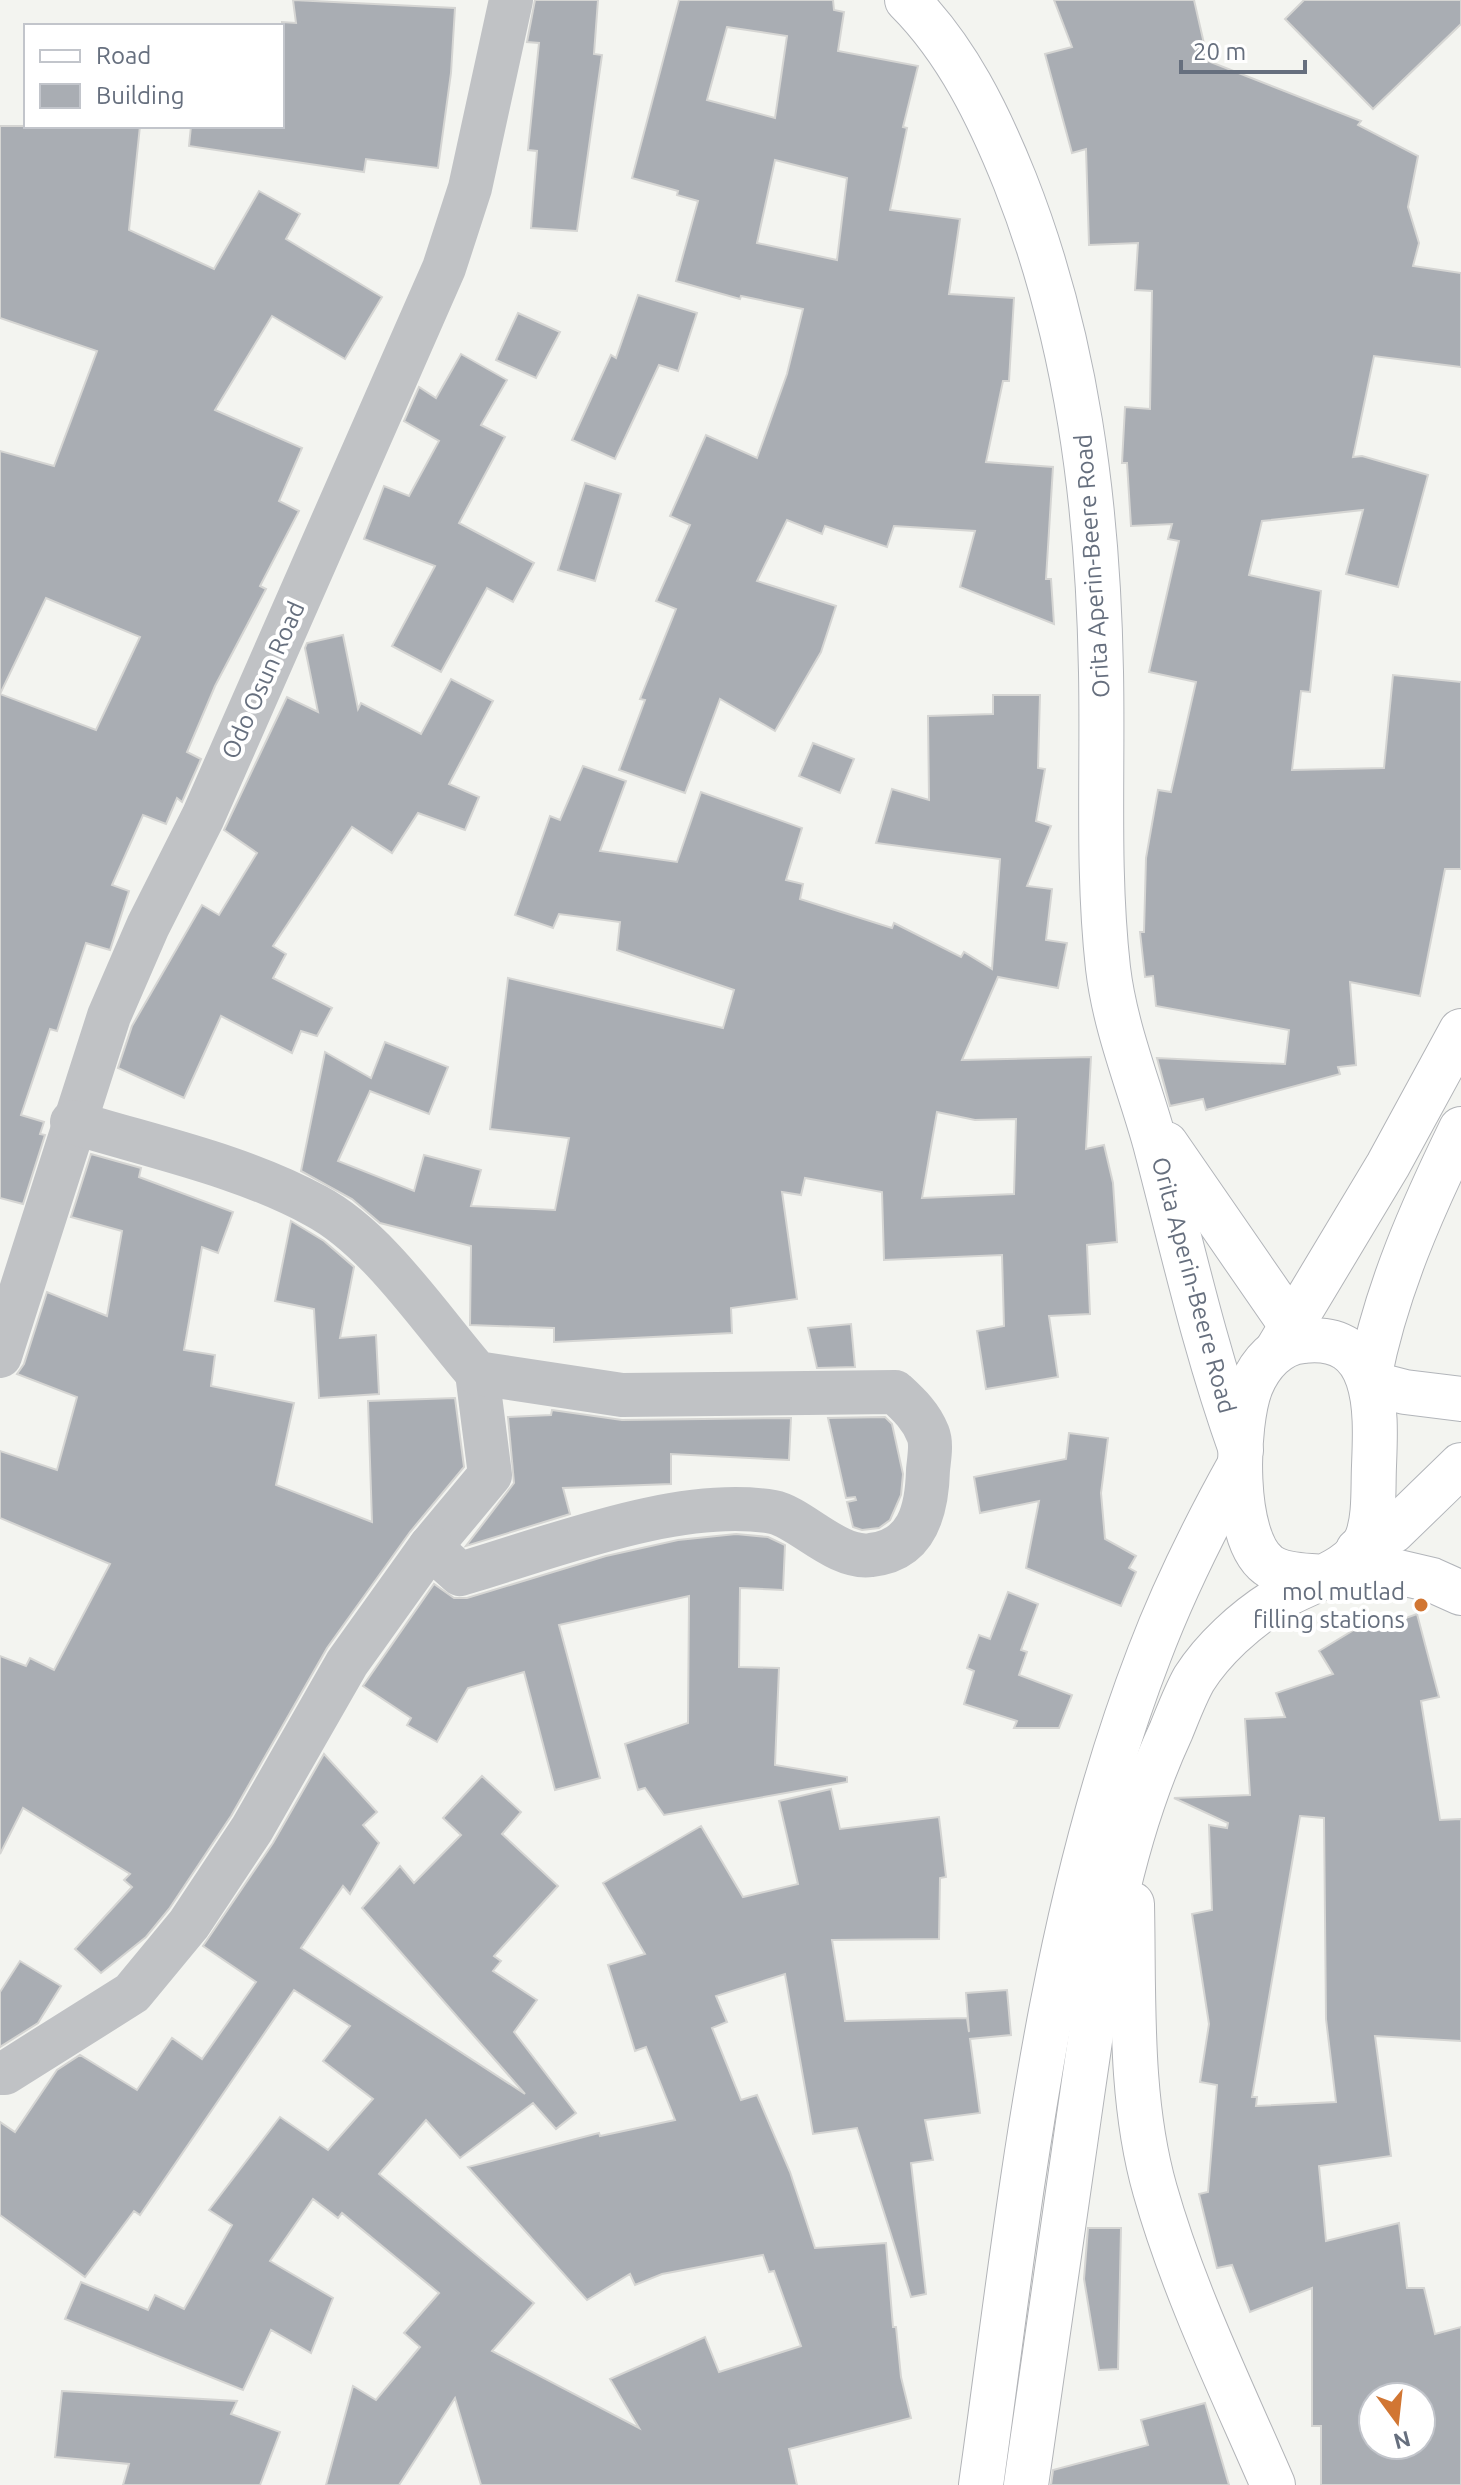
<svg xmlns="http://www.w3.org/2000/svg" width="1461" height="2485" viewBox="0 0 1461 2485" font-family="Ubuntu,sans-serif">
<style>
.building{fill:#a9adb3;stroke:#d5d5d3;stroke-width:2;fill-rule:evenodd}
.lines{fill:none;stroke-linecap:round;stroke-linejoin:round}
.secondary-casing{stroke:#b2b5ba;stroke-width:46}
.highway-casing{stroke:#b2b4b8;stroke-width:46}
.street{stroke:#c0c2c5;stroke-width:44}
.secondary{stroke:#fff;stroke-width:44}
.highway{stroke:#fff;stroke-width:44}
.poi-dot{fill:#d17633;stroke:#fff;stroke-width:3}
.labels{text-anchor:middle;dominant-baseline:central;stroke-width:8;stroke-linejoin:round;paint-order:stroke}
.street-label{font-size:24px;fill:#666f7e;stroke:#fff}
.poi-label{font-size:24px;fill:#666f7e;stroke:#fff;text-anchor:end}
</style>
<rect width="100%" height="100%" fill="#f3f4f0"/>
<g class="building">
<path d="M293,0L455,8L451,73L438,168L366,159L364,172L189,146L191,126H282V22L296,23Z"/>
<path d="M535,0H598L594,54L602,55L577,231L531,228L537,151L528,150L539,43L527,42Z"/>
<path d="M679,0H833L834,10L844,12L838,51L918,66L903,127L907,128L890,210L960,219L949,294L1014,298L1009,381H1003L986,462L1053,467L1046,579H1051L1054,624L960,587L975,531L894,526L887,547L825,526L822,534L787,520L757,581L836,606L821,652L775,731L720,699L685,793L619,770L645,700L640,699L676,609L656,601L690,525L670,516L706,435L757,458L787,374L803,309L741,296L740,299L676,281L698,201L677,195L678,191L632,178ZM727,27L787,36L775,118L707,100ZM775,160L847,178L837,260L757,243Z"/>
<path d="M1054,0H1194L1208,61L1361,121L1358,125L1418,156L1408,207L1419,243L1413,266L1461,273V367L1374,356L1353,457L1362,456L1428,475L1398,587L1346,574L1363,510L1262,521L1249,575L1321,591L1310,692L1301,691L1292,770L1384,768L1393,675L1461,682V869H1445L1420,996L1350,982L1356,1065L1338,1067L1340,1074L1206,1110L1203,1099L1170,1106L1157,1058L1285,1064L1289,1030L1156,1006L1153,976L1145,977L1140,932H1144L1146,858L1158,790L1171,792L1196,682L1149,672L1179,541L1168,539L1172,524L1131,526L1127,463H1122L1125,407L1150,409L1152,291L1135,290L1138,243L1089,245L1086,149L1072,153L1045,54L1072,47Z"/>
<path d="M1304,0H1461V24L1373,109L1285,19Z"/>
<path d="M0,126H140L129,230L214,269L259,191L300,214L286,239L382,297L345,359L272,316L215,410L302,448L279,501L299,511L260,586L266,589L215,686L187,752L201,759L182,802L177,798L166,824L143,815L112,885L129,891L110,950L86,943L57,1031L50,1029L21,1115L44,1122L40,1134L45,1135L23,1204L0,1198V694L96,730L140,637L46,598L0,694V451L54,466L97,351L0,318Z"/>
<path d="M638,295L697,313L678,371L659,365L615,459L572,440L611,355L616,358Z"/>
<path d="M518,313L560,332L536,378L496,360Z"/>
<path d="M461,354L507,380L481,425L505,437L459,523L534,563L513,602L487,588L441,672L392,646L435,566L364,539L384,486L409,496L439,441L404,421L419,387L436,398Z"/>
<path d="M585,483L621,494L595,581L558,570Z"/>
<path d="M343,635L358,709L361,703L421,734L451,679L493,701L449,784L479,797L465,830L418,813L392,853L352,827L273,946L286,954L273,978L332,1008L317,1036L301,1031L292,1053L221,1016L184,1098L118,1068L132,1026L202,905L219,915L257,853L224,830L287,697L318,712L305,648L307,643Z"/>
<path d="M993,695H1040L1038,768L1045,769L1036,821L1051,826L1027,886L1052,889L1046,940L1067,943L1058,988L998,977L962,1060L1091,1057L1086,1149L1104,1145L1113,1183L1117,1242L1087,1245L1090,1314L1049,1316L1058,1377L986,1389L977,1331L1004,1326L1002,1255L884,1260L882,1192L805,1178L801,1195L782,1192L797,1299L731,1308L732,1333L554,1342V1328L470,1325L471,1246L380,1223L352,1199L301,1171L325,1052L371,1078L385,1042L448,1067L429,1114L370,1091L338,1161L414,1191L424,1155L481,1170L471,1206L555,1210L569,1138L490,1129L508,978L723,1028L734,990L617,950L620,922L559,914L553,928L515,915L550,816L560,820L583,766L626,781L600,851L677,862L701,792L802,828L786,880L803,884L800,899L892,928L894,923L961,957L964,952L992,969L1000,859L876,843L892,789L929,800L928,716L993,714ZM937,1112L975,1120L1016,1119L1014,1194L922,1198Z"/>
<path d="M813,743L854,759L840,793L799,776Z"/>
<path d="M91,1154L141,1168L139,1177L233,1212L218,1253L202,1247L184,1350L215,1355L211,1386L294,1403L276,1485L372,1522L368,1401L455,1398L464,1467L410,1532L327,1648L231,1816L169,1909L146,1937L101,1973L75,1949L132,1887L124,1880L130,1874L23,1808L0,1854V1656L26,1666L30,1658L54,1670L110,1564L0,1518V1451L57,1470L77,1397L17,1374L24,1364L47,1292L107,1316L122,1231L71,1217Z"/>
<path d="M291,1221L324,1241L354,1267L340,1338L376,1335L379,1394L319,1398L314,1309L275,1301Z"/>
<path d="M851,1324L855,1367L817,1368L808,1328Z"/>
<path d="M552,1410L622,1420L791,1418L789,1460L671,1454V1484L563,1488L570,1514L466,1546L514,1483L508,1417L551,1415Z"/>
<path d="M885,1417L892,1424L903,1474L901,1495L890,1520L879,1528L862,1530L853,1527L847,1502L856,1500L855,1497L846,1498L828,1418Z"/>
<path d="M1069,1433L1108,1438L1101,1493L1105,1539L1136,1556L1129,1568L1136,1572L1121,1606L1026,1568L1039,1501L980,1513L974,1477L1066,1459Z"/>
<path d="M736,1534L768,1537L785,1545L783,1590L740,1588L739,1667L779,1668L775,1765L847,1777V1782L664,1815L645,1788L638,1790L625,1744L688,1723L689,1596L559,1625L600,1778L555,1790L524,1672L468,1688L437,1742L407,1725L411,1718L363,1686L434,1584L454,1598H467L606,1556L678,1540Z"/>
<path d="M1008,1592L1038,1604L1021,1650L1027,1652L1019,1675L1072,1695L1059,1728H1014L1017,1721L964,1704L974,1671L967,1668L979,1635L990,1639Z"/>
<path d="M1417,1614L1439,1697L1421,1701L1440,1820L1461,1819V2041L1375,2036L1391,2156L1319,2166L1326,2241L1399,2223L1407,2288H1424L1435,2334L1461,2327V2485H1321V2426H1312V2288L1250,2312L1232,2265L1217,2268L1199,2194L1208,2192L1217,2085L1200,2082L1209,2024L1192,1914L1212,1910L1209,1825L1227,1828L1228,1823L1174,1798L1250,1795L1245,1719L1285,1717L1276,1693L1333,1674L1319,1651L1372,1619L1377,1628ZM1300,1816L1324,1818L1326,2019L1336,2102L1256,2106L1257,2097H1252ZM1373,2397H1421V2445H1373Z"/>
<path d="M324,1754L377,1812L363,1825L379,1843L350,1894L343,1886L301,1948L525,2094L362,1908L400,1866L414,1883L461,1835L443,1818L482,1776L521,1812L502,1834L558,1886L494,1956L501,1961L493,1971L537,2000L514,2032L576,2113L556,2129L533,2103L460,2158L426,2120L379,2174L534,2303L492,2351L639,2428L610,2379L705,2337L719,2372L801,2346L774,2271L769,2272L763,2255L662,2274L635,2285L630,2274L587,2300L468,2167L599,2133L600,2136L675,2120L646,2047L635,2051L608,1965L645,1954L603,1883L701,1826L743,1897L798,1884L779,1801L831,1789L840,1829L939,1817L946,1877L940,1878L939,1939L832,1940L845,2021L967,2018L969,2032L966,1993L1007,1990L1011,2035L970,2039L980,2113L925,2120L933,2160L911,2163L926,2294L911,2297L857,2128L813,2134L785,1974L716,1996L727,2022L712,2028L741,2100L757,2095L790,2172L815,2248L886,2243L893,2327H896L901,2377L911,2418L789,2449L797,2485H481L455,2398L399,2485H326L353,2386L376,2400L420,2347L404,2333L439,2293L342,2213L338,2218L313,2199L270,2261L333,2298L311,2353L271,2330L243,2390L65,2319L81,2282L148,2310L155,2295L184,2309L232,2225L209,2210L280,2117L328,2150L373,2099L323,2061L350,2026L294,1990L140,2215L134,2211L85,2277L0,2215V2122L15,2132L57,2070L80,2055L137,2090L172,2038L202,2059L256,1982L203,1946L273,1843Z"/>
<path d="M20,1961L61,1986L38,2023L0,2047V1992Z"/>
<path d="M1088,2228H1121L1118,2369L1099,2370L1084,2279Z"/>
<path d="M62,2391L237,2401L231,2414L280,2432L260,2485H123L129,2464L55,2457Z"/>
<path d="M1205,2403L1229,2485H1051L1053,2470L1148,2445L1141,2420Z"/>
</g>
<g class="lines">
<defs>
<g id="secondary">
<path d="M907,0C957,50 989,116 1015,181C1077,338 1098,504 1101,672C1103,770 1097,870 1108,968C1115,1028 1139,1085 1155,1143C1182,1246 1205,1350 1241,1450"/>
<path d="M1166,1144L1302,1341"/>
<path d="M1370,1383L1405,1392L1461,1399"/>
<path d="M1358,1550L1393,1531L1461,1465"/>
<path d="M1351,1561L1432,1580L1461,1593"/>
</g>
<g id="highway">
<path d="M1277,1350L1388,1165L1461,1031"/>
<path d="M1369,1378C1386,1290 1422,1209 1461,1129"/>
<path d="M1132,1904C1134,1997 1129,2099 1155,2190C1184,2292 1231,2388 1273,2485"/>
<path d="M981,2485C1020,2206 1047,1920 1149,1655C1174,1589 1206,1525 1240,1464"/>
<path d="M1026,2485C1043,2362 1061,2239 1079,2116C1098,1985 1115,1852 1171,1731C1178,1714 1185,1695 1194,1679C1213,1649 1245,1620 1275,1601C1305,1581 1352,1574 1367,1538C1375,1517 1373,1488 1374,1466C1376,1414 1381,1332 1303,1341C1278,1343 1260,1364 1251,1386C1236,1424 1232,1538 1268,1565C1282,1576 1305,1575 1322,1577"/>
</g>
</defs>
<use href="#secondary" class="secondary-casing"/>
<use href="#highway" class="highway-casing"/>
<g class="street">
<path d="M0,1356L109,1016L148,926L203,817L444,268L470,188L511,0"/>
<path d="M430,1547L490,1475L477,1373"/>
<path d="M0,2073H5L132,1993L189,1924L252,1829L347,1663L430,1547L460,1574C550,1548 679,1496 773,1512C800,1517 837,1560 871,1555C918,1550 927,1510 928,1470C929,1459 932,1444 928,1434C921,1416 909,1405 895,1392L622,1395L477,1373C431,1320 378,1239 316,1206C241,1165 153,1147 72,1122"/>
</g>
<use href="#secondary" class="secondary"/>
<use href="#highway" class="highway"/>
</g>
<circle class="poi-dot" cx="1421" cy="1605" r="8"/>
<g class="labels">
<g class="street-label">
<text transform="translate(1092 566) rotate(-94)">Orita Aperin-Beere Road</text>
<text transform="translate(263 680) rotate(-66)">Odo Osun Road</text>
<text transform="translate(1194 1285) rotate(75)">Orita Aperin-Beere Road</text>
</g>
<g class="poi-label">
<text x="1405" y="1591">mol mutlad<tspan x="1405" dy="28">filling stations</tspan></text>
</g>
</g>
<rect x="24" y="24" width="260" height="104" fill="#ffffff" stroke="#c2c5cb" stroke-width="2"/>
<rect x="40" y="50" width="40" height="12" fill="#ffffff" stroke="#c2c5cb" stroke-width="2"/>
<text x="96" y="64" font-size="24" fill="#666f7e">Road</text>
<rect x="40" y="84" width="40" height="24" fill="#a9adb3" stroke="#c2c5cb" stroke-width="2"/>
<text x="96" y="104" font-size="24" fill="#666f7e">Building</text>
<g transform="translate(1397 2421) rotate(165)"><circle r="38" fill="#ffffff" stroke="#c2c5cb" stroke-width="2"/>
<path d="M0-6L14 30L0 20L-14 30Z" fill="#d17633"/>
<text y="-12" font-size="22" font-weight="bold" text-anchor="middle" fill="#666f7e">N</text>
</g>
<path d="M1181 60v12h124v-12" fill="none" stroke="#666f7e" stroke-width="4"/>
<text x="1193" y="60" font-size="24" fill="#666f7e" stroke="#ffffff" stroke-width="6" paint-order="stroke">20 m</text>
</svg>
